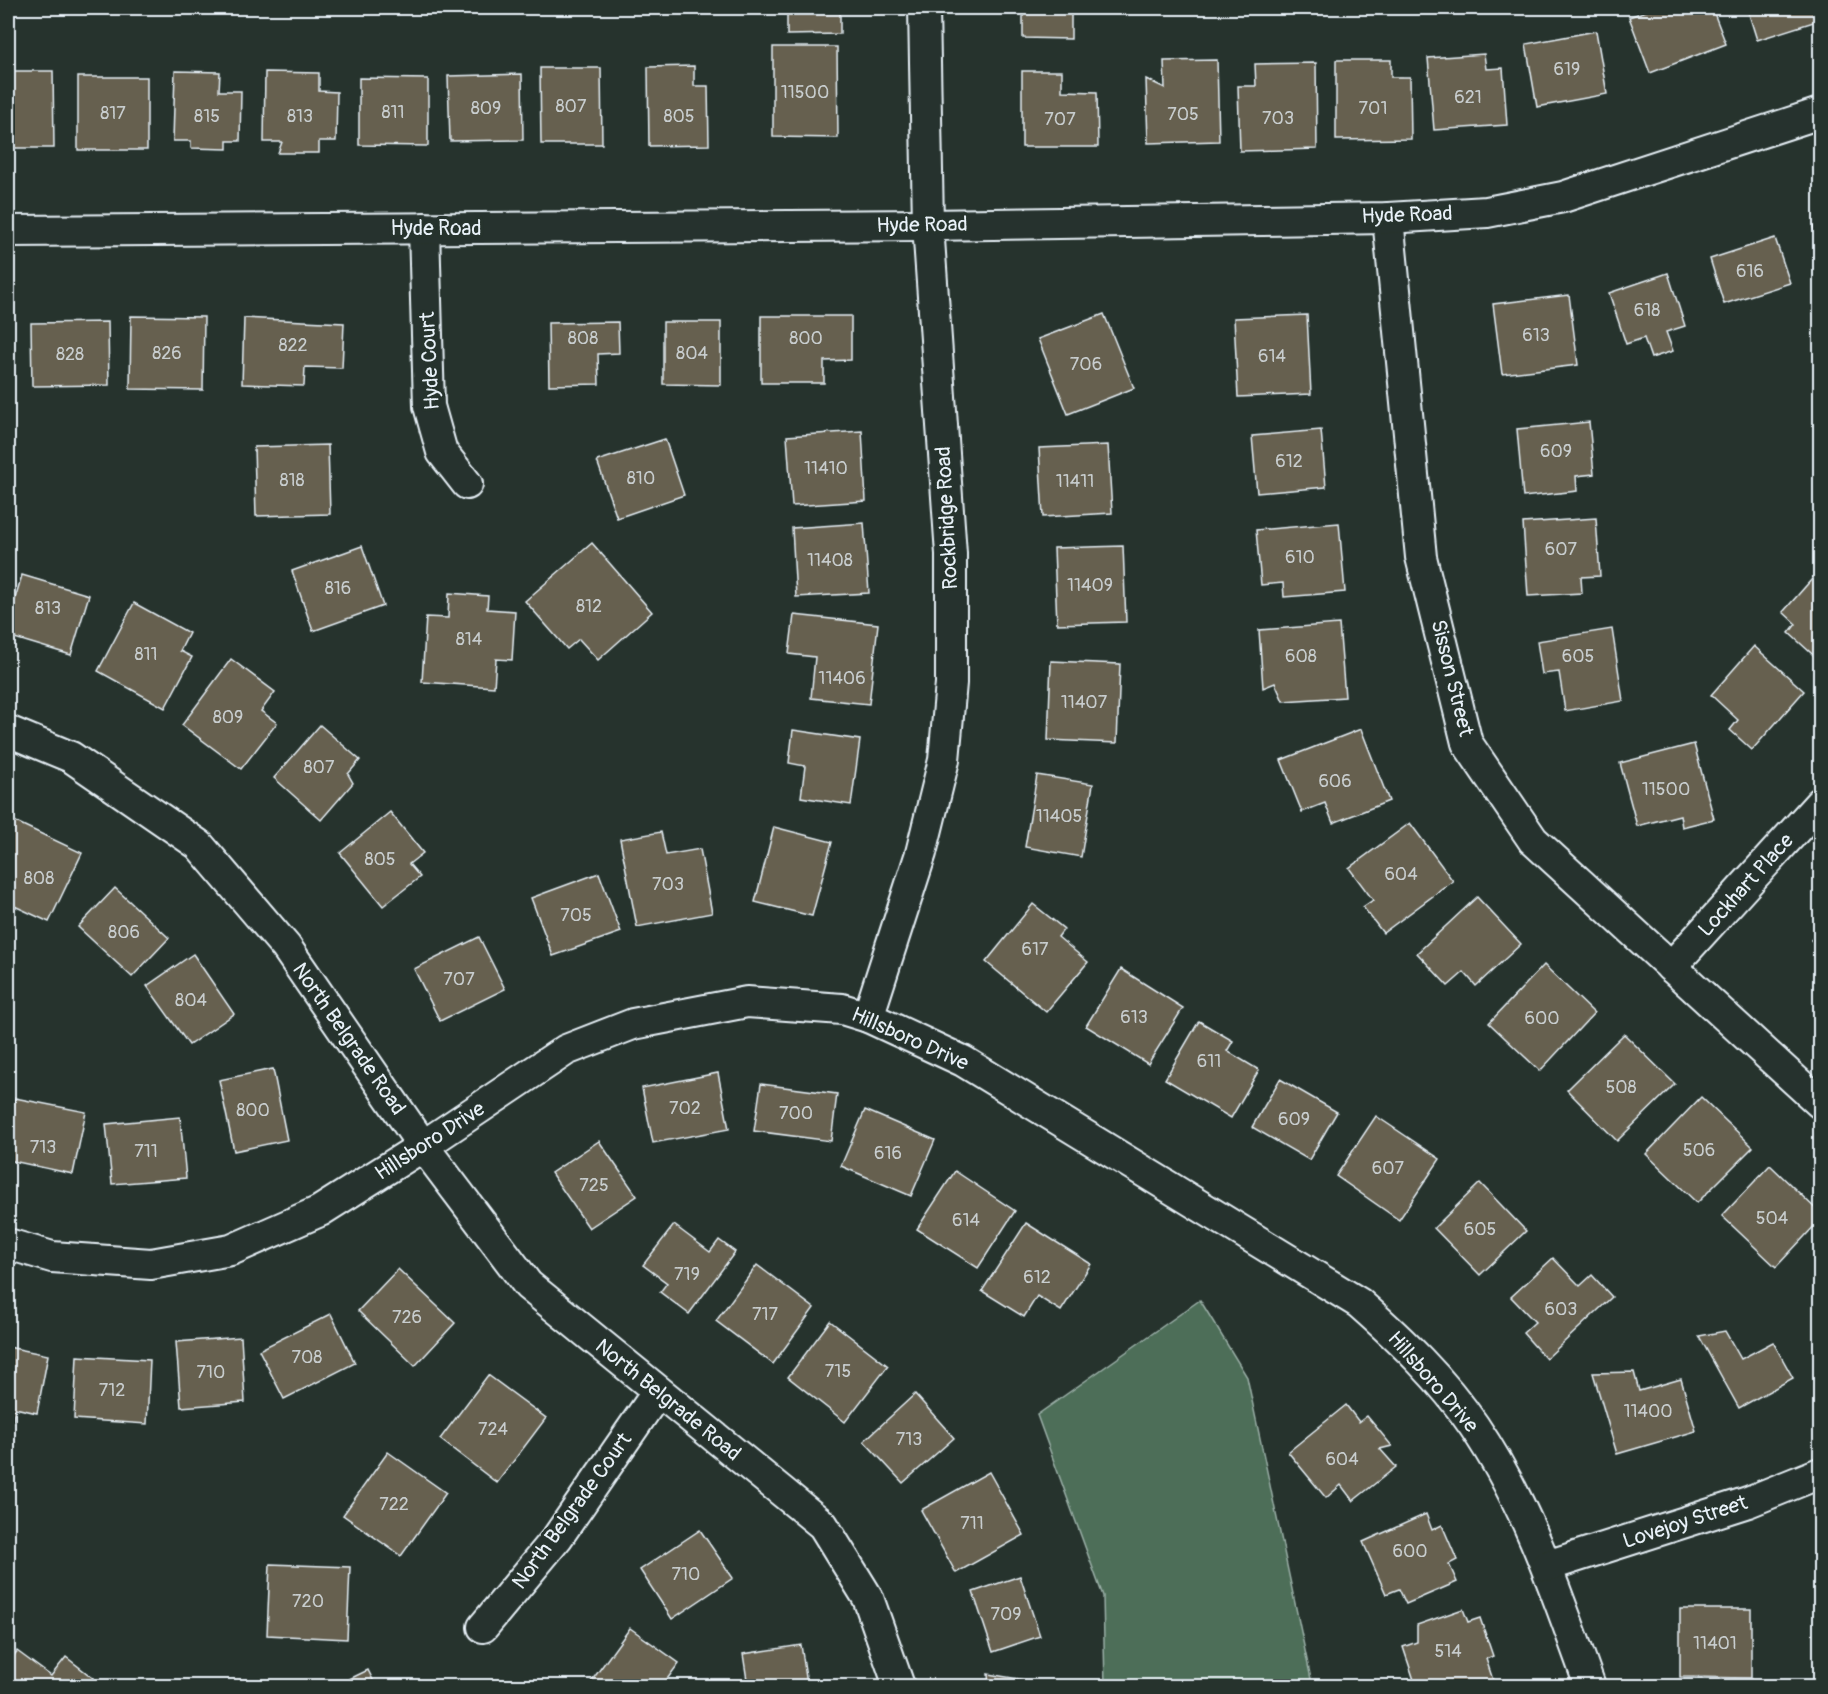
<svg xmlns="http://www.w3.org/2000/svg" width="1828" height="1694" viewBox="0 0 1828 1694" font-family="Pangolin,sans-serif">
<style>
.green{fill:#4e6e59;stroke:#9bb0a8;stroke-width:1.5}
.building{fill:#66614f;stroke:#e8f1f8;stroke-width:1.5}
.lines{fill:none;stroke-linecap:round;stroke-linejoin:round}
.street-casing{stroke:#e8f1f8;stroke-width:34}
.street{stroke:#26332d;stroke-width:30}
.labels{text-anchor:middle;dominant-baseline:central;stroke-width:6;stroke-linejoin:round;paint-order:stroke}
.number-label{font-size:18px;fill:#c8cdce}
.street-label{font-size:21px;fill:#e8f1f8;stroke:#26332d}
</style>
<rect width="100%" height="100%" fill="#26332d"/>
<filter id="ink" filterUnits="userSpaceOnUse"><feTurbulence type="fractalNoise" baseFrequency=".0167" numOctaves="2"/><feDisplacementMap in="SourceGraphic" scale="12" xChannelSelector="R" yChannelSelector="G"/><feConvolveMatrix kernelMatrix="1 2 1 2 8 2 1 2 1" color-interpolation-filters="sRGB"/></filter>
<g filter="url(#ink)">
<path class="green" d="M1200,1300L1247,1377L1311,1679L1315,1686H1105L1103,1596L1037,1415Z"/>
<g class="building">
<path d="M787,8H840V34L787,35Z"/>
<path d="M1023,8H1071V39L1023,38Z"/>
<path d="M1655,8H1712L1726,44L1650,73L1629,17Z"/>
<path d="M1747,8H1820V20L1757,40Z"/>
<path d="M1596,31L1607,94L1537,107L1526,44Z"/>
<path d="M773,47H837L838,138L773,137Z"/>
<path d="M1484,54L1486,69L1503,68L1507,125L1434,130L1428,58Z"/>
<path d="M1217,60L1219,141L1148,143L1146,79L1165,88L1164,61Z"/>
<path d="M1336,60H1391V77H1410L1411,139L1336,140Z"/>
<path d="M1316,63L1317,149L1240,151L1238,86H1256L1255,64Z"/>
<path d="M694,66V86H708L709,145L649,146L648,67Z"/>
<path d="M540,68H601L602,144H541Z"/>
<path d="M8,71H53L54,148H8Z"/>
<path d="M175,71L220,72L219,91H241L240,141H227V149L191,148V141H173Z"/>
<path d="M1022,71H1062V91L1097,92L1098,147H1022Z"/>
<path d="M265,72L319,73V91L337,92L336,141H319V153H278L282,142H264Z"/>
<path d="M522,74L523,140L450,141L448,76Z"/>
<rect x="78" y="77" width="69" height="73"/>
<path d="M359,78L428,79V146L359,145Z"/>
<path d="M1820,225V248L1813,227Z"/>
<path d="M1775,238L1790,283L1724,304L1710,259Z"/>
<path d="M1668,273L1685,326L1666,332L1673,351L1651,358L1644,338L1626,344L1609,293Z"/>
<path d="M1569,295L1578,365L1502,374L1493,304Z"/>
<path d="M1104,314L1134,388L1068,414L1038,339Z"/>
<path d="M1307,315L1311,394L1238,397L1234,318Z"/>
<path d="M131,316L204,317L203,390L130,389Z"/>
<path d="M761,316H851V360L824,361V383H761Z"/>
<path d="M244,318L344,323L342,368L305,367L304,386L242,384Z"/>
<path d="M108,322L109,385L32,386L31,323Z"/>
<path d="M618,322L619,353L598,354L599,384L549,385L548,323Z"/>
<path d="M663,322H721V385L663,384Z"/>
<path d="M1589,422L1594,474L1576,476L1577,491L1523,497L1517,429Z"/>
<path d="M1321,430L1326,487L1257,493L1252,436Z"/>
<path d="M862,431L866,501L792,506L787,436Z"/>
<path d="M665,439L684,495L617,518L597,461Z"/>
<path d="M328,445L330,514L256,516L254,447Z"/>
<path d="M1108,445L1112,513L1043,517L1039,448Z"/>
<path d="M1596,518L1600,576L1581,577L1582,593L1528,596L1523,523Z"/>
<path d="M864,523L869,593L796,597L792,528Z"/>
<path d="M1339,523L1345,592L1284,597L1283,583L1261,585L1256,530Z"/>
<path d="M592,543L652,612L598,660L579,639L567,649L525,601Z"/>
<path d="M362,546L383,606L313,631L292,571Z"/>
<path d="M1123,546L1126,622L1057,624L1054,548Z"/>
<path d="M1820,570V661L1789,633L1796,624L1783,612Z"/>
<path d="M22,575L89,595L71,655L8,636V622Z"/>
<path d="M449,593L488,596L487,609L515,611L512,660L496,659L494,687L422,682L426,617L448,618Z"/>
<path d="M134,603L189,633L180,651L192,657L165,708L98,671Z"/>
<path d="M794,615L878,624L869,704L811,698L815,657L789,654Z"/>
<path d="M1339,624L1345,697L1283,701L1275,683L1263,688L1259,630Z"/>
<path d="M1612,629L1623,701L1565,711L1559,672L1542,674L1537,641Z"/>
<path d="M1754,646L1804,691L1752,750L1730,730L1738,720L1711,695Z"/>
<path d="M231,659L275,692L261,711L277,723L241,769L182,725Z"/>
<path d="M1051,661L1120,664L1117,743L1048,740Z"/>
<path d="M320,725L360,760L348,774L353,783L321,820L274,778Z"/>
<path d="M1361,729L1389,801L1333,823L1325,803L1302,812L1281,760Z"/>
<path d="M793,730L860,740L851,805L801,797L805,766L789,763Z"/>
<path d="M1694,744L1714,819L1682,827L1680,815L1637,826L1620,763Z"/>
<path d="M1037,775L1093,784L1081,857L1025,847Z"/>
<path d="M390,812L423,853L409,864L420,877L383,906L340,853Z"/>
<path d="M14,821L82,853L49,922L8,903V834Z"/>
<path d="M1410,823L1453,881L1383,933L1363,907L1373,900L1349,868Z"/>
<path d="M774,827L832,842L812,916L755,902Z"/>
<path d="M661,832L666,855L700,849L712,913L637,927L620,839Z"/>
<path d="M599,873L621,932L553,956L531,898Z"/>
<path d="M115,888L169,938L132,977L78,927Z"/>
<path d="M1477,897L1521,944L1476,986L1464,972L1448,986L1417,953Z"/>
<path d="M1033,904L1064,929L1058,937L1088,962L1046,1012L986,962Z"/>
<path d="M1820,930V949L1811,940Z"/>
<path d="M479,937L505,989L440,1021L414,969Z"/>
<path d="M193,954L234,1014L189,1045L147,986Z"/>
<path d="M1544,965L1594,1013L1540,1071L1489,1023Z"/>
<path d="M1121,969L1183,1008L1148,1064L1086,1026Z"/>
<path d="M1199,1021L1233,1041L1227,1051L1259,1070L1231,1118L1165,1079Z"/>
<path d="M1624,1034L1675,1084L1617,1141L1567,1090Z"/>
<path d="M273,1069L287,1140L234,1151L219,1080Z"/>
<path d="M718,1073L729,1129L653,1143L642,1088Z"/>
<path d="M1280,1079L1337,1112L1309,1160L1252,1127Z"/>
<path d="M761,1084L837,1094L831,1141L754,1131Z"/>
<path d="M1701,1097L1753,1147L1697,1203L1646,1154Z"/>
<path d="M15,1098L86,1112L73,1174L8,1160V1134Z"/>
<path d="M865,1110L935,1140L911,1196L841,1166Z"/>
<path d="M1376,1116L1440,1159L1399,1220L1336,1176Z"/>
<path d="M180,1117L186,1178L112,1184L106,1124Z"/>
<path d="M599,1141L637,1196L589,1228L551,1173Z"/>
<path d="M1770,1165L1820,1213V1220L1776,1267L1722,1216Z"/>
<path d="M955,1171L1015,1211L978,1268L917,1229Z"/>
<path d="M1480,1183L1526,1231L1480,1275L1434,1228Z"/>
<path d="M1026,1223L1091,1264L1061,1311L1037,1296L1024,1317L982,1291Z"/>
<path d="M674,1225L710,1252L719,1240L735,1252L689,1314L660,1292L667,1283L643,1265Z"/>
<path d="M1553,1258L1580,1286L1592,1275L1612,1297L1546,1359L1523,1333L1535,1322L1511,1297Z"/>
<path d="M757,1265L814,1308L773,1364L716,1321Z"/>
<path d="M398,1269L455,1323L415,1366L358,1311Z"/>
<path d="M331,1314L355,1363L284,1399L259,1350Z"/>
<path d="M830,1321L888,1366L845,1422L788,1377Z"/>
<path d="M1725,1331L1741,1359L1773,1342L1793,1378L1739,1408L1699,1336Z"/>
<path d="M241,1337L245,1402L181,1407L176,1342Z"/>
<path d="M8,1347L48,1355L37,1413L15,1408L12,1427L8,1426Z"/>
<path d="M77,1356L150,1360L147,1424L74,1419Z"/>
<path d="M1634,1372L1639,1391L1681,1379L1696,1431L1617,1454L1593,1373Z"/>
<path d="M488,1375L546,1418L497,1483L440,1439Z"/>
<path d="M915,1394L954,1438L903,1483L864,1441Z"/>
<path d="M1346,1405L1359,1422L1367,1416L1392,1446L1380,1449L1396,1467L1353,1501L1341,1485L1326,1498L1288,1452Z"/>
<path d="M388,1452L446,1493L401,1556L343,1515Z"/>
<path d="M989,1472L1024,1535L956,1573L921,1510Z"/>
<path d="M1426,1514L1432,1530L1442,1525L1457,1560L1449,1564L1457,1582L1406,1604L1399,1589L1386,1594L1363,1542Z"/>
<path d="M700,1530L733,1578L672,1619L640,1570Z"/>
<path d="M270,1564L350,1567L347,1639L267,1635Z"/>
<path d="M1020,1576L1040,1636L993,1652L973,1592Z"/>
<path d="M1463,1609L1468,1622L1480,1618L1493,1656L1486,1659L1493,1680L1474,1686H1416L1403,1647L1417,1642V1625Z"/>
<path d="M1680,1609H1751V1678L1680,1677Z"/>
<path d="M630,1628L679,1663L662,1686H594L590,1683Z"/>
<path d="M801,1645L807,1684L820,1682V1686H748L743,1654Z"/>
<path d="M17,1651L51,1676L66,1657L93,1678L87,1686H8V1664Z"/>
<path d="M368,1670L376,1686H335Z"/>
<path d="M988,1674L1044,1683V1686H989Z"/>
</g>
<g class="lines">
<defs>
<g id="street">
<path d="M1388,218L1421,557L1467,743L1533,840L1820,1103"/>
<path d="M424,228L429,406L442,452L467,484"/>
<path d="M8,231L928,225L1388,218L1487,212L1563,197L1820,113"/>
<path d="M8,731L71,757L199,845L286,947L423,1146L528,1285L823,1525L868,1598L899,1686"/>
<path d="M1671,967L1820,803"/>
<path d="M868,1017L921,853L944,760L951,683V554L928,225L924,8"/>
<path d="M8,1244L52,1257L151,1264L231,1250L320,1211L423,1146L566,1050L633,1024L747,1002L842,1009L868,1017L963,1061L1359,1303C1401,1340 1442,1379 1474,1426C1528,1505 1558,1597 1590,1686"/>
<path d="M1547,1566L1748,1502L1820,1473"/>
<path d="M483,1627L557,1538L657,1393"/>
</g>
</defs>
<use href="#street" class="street-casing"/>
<use href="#street" class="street"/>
</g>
</g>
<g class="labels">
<g class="number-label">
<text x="1567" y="69">619</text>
<text x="805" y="92">11500</text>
<text x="1468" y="97">621</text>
<text x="571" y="106">807</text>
<text x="486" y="108">809</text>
<text x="1373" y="108">701</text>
<text x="393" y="112">811</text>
<text x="113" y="113">817</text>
<text x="1183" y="114">705</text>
<text x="207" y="116">815</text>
<text x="300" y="116">813</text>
<text x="679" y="116">805</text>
<text x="1278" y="118">703</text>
<text x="1060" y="119">707</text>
<text x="1750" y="271">616</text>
<text x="1647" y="310">618</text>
<text x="1536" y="335">613</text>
<text x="583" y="338">808</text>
<text x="806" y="338">800</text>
<text x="293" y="345">822</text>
<text x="167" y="353">826</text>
<text x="692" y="353">804</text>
<text x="70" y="354">828</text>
<text x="1272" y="356">614</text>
<text x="1086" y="364">706</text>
<text x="1556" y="451">609</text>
<text x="1289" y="461">612</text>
<text x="826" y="468">11410</text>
<text x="641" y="478">810</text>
<text x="292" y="480">818</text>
<text x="1075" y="481">11411</text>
<text x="1561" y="549">607</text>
<text x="1300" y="557">610</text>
<text x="830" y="560">11408</text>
<text x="1090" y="585">11409</text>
<text x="338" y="588">816</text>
<text x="589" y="606">812</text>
<text x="48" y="608">813</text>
<text x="469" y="639">814</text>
<text x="146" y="654">811</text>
<text x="1301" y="656">608</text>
<text x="1578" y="656">605</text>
<text x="842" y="678">11406</text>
<text x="1084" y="702">11407</text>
<text x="228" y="717">809</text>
<text x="319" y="767">807</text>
<text x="1335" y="781">606</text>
<text x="1666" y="789">11500</text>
<text x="1059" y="816">11405</text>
<text x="380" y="859">805</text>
<text x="1401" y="874">604</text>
<text x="39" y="878">808</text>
<text x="668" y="884">703</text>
<text x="576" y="915">705</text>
<text x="124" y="932">806</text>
<text x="1035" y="949">617</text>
<text x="459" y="979">707</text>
<text x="191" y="1000">804</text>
<text x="1134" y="1017">613</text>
<text x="1542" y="1018">600</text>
<text x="1209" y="1061">611</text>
<text x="1621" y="1087">508</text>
<text x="685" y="1108">702</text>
<text x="253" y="1110">800</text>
<text x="796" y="1113">700</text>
<text x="1294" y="1119">609</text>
<text x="43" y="1147">713</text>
<text x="1699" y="1150">506</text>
<text x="146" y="1151">711</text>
<text x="888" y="1153">616</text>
<text x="1388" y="1168">607</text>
<text x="594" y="1185">725</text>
<text x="1772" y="1218">504</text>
<text x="966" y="1220">614</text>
<text x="1480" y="1229">605</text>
<text x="687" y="1274">719</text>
<text x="1037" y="1277">612</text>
<text x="1561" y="1309">603</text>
<text x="765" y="1314">717</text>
<text x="407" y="1317">726</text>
<text x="307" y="1357">708</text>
<text x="838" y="1371">715</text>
<text x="211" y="1372">710</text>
<text x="112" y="1390">712</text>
<text x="1648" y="1411">11400</text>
<text x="493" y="1429">724</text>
<text x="909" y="1439">713</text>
<text x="1342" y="1459">604</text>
<text x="394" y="1504">722</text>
<text x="972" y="1523">711</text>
<text x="1410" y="1551">600</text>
<text x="686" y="1574">710</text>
<text x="308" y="1601">720</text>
<text x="1006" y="1614">709</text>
<text x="1715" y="1643">11401</text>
<text x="1448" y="1651">514</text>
</g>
<g class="street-label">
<text transform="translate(1407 215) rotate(-2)">Hyde Road</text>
<text transform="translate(922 225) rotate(-1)">Hyde Road</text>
<text x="436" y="228">Hyde Road</text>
<text transform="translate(430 361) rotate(-93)">Hyde Court</text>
<text transform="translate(947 518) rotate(-93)">Rockbridge Road</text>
<text transform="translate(1452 678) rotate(76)">Sisson Street</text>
<text transform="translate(1746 885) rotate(-48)">Lockhart Place</text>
<text transform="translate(349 1039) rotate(55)">North Belgrade Road</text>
<text transform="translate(910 1039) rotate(24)">Hillsboro Drive</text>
<text transform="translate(430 1141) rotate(-33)">Hillsboro Drive</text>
<text transform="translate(1433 1382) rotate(49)">Hillsboro Drive</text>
<text transform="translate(668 1400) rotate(39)">North Belgrade Road</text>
<text transform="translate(572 1511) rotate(-54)">North Belgrade Court</text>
<text transform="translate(1685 1522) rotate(-18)">Lovejoy Street</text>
</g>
</g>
<rect width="1828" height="1694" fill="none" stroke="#26332d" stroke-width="30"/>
<rect x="15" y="15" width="1798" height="1664" fill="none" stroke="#e8f1f8" stroke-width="2" filter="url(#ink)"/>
</svg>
